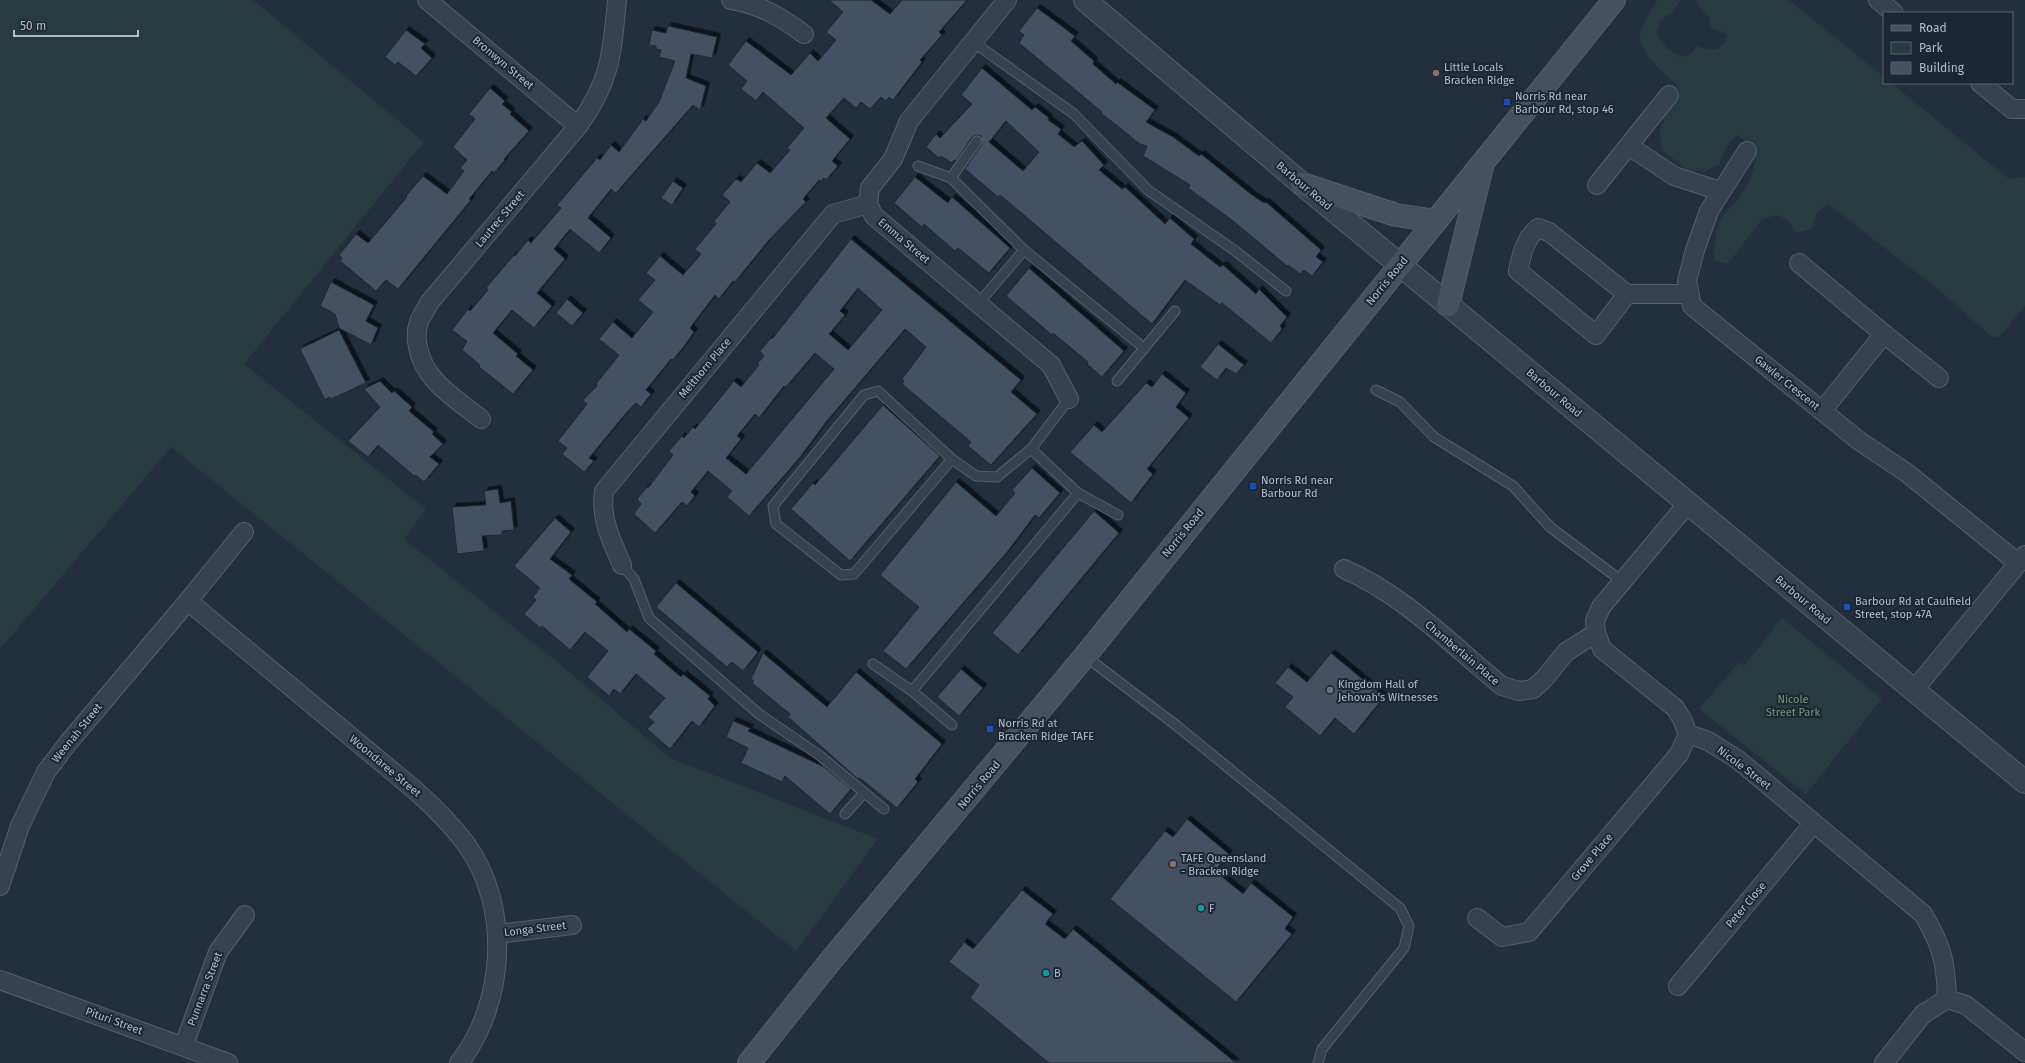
<svg xmlns="http://www.w3.org/2000/svg" width="2025" height="1063" viewBox="0 0 2025 1063" font-family="'Fira Sans',sans-serif">
<style>
.green{fill:#263c3f}
.building{fill:#455162;stroke:#1f2835;fill-rule:evenodd;filter:url(#shadow)}
.lines{fill:none;stroke-linecap:round;stroke-linejoin:round}
.service-casing{stroke:#565f6c;stroke-width:11}
.minor-casing{stroke:#565f6c;stroke-width:20}
.tertiary-casing{stroke:#565f6c;stroke-width:24}
.secondary-casing{stroke:#565f6c;stroke-width:24}
.service{stroke:#38414e;stroke-width:9}
.minor{stroke:#38414e;stroke-width:18}
.tertiary{stroke:#38414e;stroke-width:22}
.secondary{stroke:#465061;stroke-width:22}
.education-dot{fill:#8d6e63;stroke:#1d2633;stroke-width:1.5}
.transit-dot{fill:#1a4fb4;stroke:#1d2633;stroke-width:1.5}
.worship-dot{fill:#6b7280;stroke:#1d2633;stroke-width:1.5}
.culture-dot{fill:#0f9aa8;stroke:#1d2633;stroke-width:1.5}
.labels{text-anchor:middle;dominant-baseline:central;stroke-width:4;stroke-linejoin:round;paint-order:stroke}
.street-label{font-size:11px;fill:#b4bcc9;stroke:#1d2633}
.poi-label{font-size:11px;fill:#b4bcc9;stroke:#1d2633;text-anchor:start}
.park-label{font-size:11px;fill:#6b9a76;stroke:#1d2633}
</style>
<defs>
<filter id="shadow"><feDropShadow dx="3.5" dy="-3.5" stdDeviation="0" flood-color="#0009"/></filter>
</defs>
<rect width="100%" height="100%" fill="#242f3e"/>
<g class="green">
<path d="M0,0H253L424,142L244,364L426,509L404,539L561,665L670,758L878,839L796,951L171,447L0,649Z"/>
<path d="M1657,0H1681L1671,13L1660,21L1656,33L1666,47L1680,57L1691,54L1696,46L1706,49L1717,50L1725,42L1727,34L1709,27L1710,18L1702,10L1695,0H1789L1884,77V83H1891L2009,179L2025,177V306L1998,338L1992,337L1939,290L1828,204L1817,212L1812,229L1796,233L1789,221L1778,215L1762,219L1728,264L1714,261C1714,247 1715,228 1723,216C1727,210 1733,205 1738,199C1754,178 1767,148 1736,135L1727,146L1719,164L1704,172L1688,170L1663,151L1659,134L1665,113L1678,98V86C1666,75 1633,49 1641,30C1645,20 1652,10 1657,0Z"/>
<path d="M1782,618L1882,699L1806,794L1699,709L1739,662L1744,666Z"/>
</g>
<g class="building">
<path d="M829,0H871L890,14L902,0H967L939,32L942,35L920,60L922,62L893,100L889,97L886,101L881,97L870,109L861,102L856,108L844,98L826,118L850,139L832,161L838,166L826,180L824,178L821,181L819,180L803,199L806,202L769,240L735,282L733,281L719,299L715,295L690,328L694,332L685,345L673,360L671,359L646,390L651,394L641,407L636,403L627,412L589,458L594,461L584,472L562,454L567,448L558,441L587,404L583,400L597,386L596,384L619,355L599,339L613,322L632,338L653,312L638,300L655,280L646,273L660,256L683,275L701,254L695,249L716,224L714,221L730,202L722,195L736,179L741,182L757,163L770,173L790,150L787,148L804,128L763,92L756,101L741,89L747,81L728,65L746,41L791,75L810,53L818,61L836,40L826,32L843,12Z"/>
<path d="M1037,8L1075,36L1071,41L1094,61L1093,64L1116,84L1117,82L1155,110L1146,122L1173,137L1199,156L1201,154L1252,195L1264,203L1266,202L1321,250L1316,257L1323,262L1312,276L1304,270L1300,274L1288,265L1287,266L1232,220L1188,188L1190,185L1143,156L1147,146L1140,144L1101,113L1102,112L1019,43L1024,35L1019,31Z"/>
<path d="M668,26L717,37L712,58L691,54L686,78L706,86L700,110L693,105L616,193L611,189L588,218L611,238L599,253L570,229L554,249L565,259L537,293L552,306L534,328L512,310L493,333L518,354L516,356L533,370L513,394L479,367L480,365L462,350L467,341L452,330L468,309L470,311L488,290L486,288L514,255L515,256L528,240L531,243L561,208L557,205L597,158L600,160L611,145L619,152L643,119L646,121L659,102L675,61L659,57L661,50L656,49V46L649,45L652,30L666,33Z"/>
<path d="M406,30L425,44L421,48L432,58L416,76L398,62L395,65L385,57Z"/>
<path d="M982,68L1032,110L1035,107L1049,118L1048,120L1061,129L1058,134L1074,147L1082,141L1104,165L1099,170L1122,189L1125,187L1165,224L1170,218L1194,239L1191,244L1220,267L1223,265L1256,294L1259,289L1287,317L1280,326L1282,329L1271,343L1222,303L1220,305L1185,280L1152,324L1031,221L1000,195L998,197L965,169L982,144L981,136L977,135L972,137L956,161L954,160L952,163L941,156L939,158L926,147L936,134L940,138L972,104L961,95ZM1006,121L1039,152L1023,171L989,142Z"/>
<path d="M490,88L505,101L502,104L512,112L510,114L529,131L504,159L505,160L494,173L492,171L469,199L471,200L398,289L386,280L376,291L340,261L342,258L339,255L356,234L368,243L407,197L406,196L423,176L447,194L464,171L460,168L467,160L453,147L475,119L469,114Z"/>
<path d="M915,177L948,203L952,197L1010,248L989,273L958,248L955,251L924,224L922,227L894,203Z"/>
<path d="M673,181L683,188L672,205L661,198Z"/>
<path d="M851,239L1021,380L1011,392L1037,414L991,465L968,446L971,442L902,384L904,381L902,379L926,347L905,329L826,422L801,456L749,516L727,497L732,491L708,471L691,492L695,496L687,506L682,502L655,533L634,514L641,504L637,499L647,487L648,488L673,455L669,451L682,436L684,438L693,427L695,429L734,381L741,387L759,365L757,364L764,356L760,351L771,338L772,339ZM858,288L882,310L848,350L829,334L845,315L840,311ZM815,353L834,369L746,474L726,458L741,439L737,436L755,414L759,418L784,386L786,387Z"/>
<path d="M1029,268L1124,351L1102,377L1087,364L1088,362L1053,333L1052,335L1006,296Z"/>
<path d="M331,282L374,305L366,321L378,328L371,345L339,328L335,314L320,306Z"/>
<path d="M567,299L583,313L572,326L556,313Z"/>
<path d="M339,330L366,383L331,399L329,397L325,400L300,349Z"/>
<path d="M1218,344L1244,365L1236,374L1226,368L1217,380L1200,367Z"/>
<path d="M1162,374L1186,393L1176,407L1189,418L1147,469L1153,474L1131,503L1070,452L1094,425L1102,432L1146,383L1152,387Z"/>
<path d="M380,381L392,393L394,391L412,407L409,411L434,432L432,434L443,444L430,457L439,464L424,482L416,475L414,476L378,445L368,457L348,441L380,407L364,389Z"/>
<path d="M883,405L940,456L850,561L791,509L813,483L815,485Z"/>
<path d="M1032,468L1060,493L1039,518L1035,515L1008,551L906,669L883,651L919,607L880,575L956,482L996,516L1015,493L1012,490Z"/>
<path d="M498,489L500,503L511,501L514,530L502,531V535L482,536L484,551L457,554L452,507L486,505L484,491Z"/>
<path d="M1094,511L1119,533L1018,655L992,633Z"/>
<path d="M555,518L571,532L550,559L572,575L569,579L597,602L595,604L627,632L629,629L656,651L654,654L681,677L683,674L710,696L708,699L715,706L699,727L692,721L670,749L647,729L654,722L648,717L665,698L636,674L620,694L614,689L609,696L587,677L608,651L585,632L570,650L542,626L540,628L524,614L536,600L533,597L540,588L514,566Z"/>
<path d="M676,583L758,652L743,671L732,662L727,667L656,607Z"/>
<path d="M763,653L827,707L856,672L942,744L915,779L918,782L897,808L860,778L858,779L788,717L790,714L752,683L754,681L751,679Z"/>
<path d="M1331,653L1384,697L1354,734L1335,718L1320,736L1285,707L1293,697L1275,683L1288,667L1307,682Z"/>
<path d="M961,669L983,688L959,716L937,697Z"/>
<path d="M733,721L750,728L748,731L824,767L851,789L830,814L785,776L782,782L741,763L748,748L726,737Z"/>
<path d="M1187,819L1229,854L1215,871L1243,894L1251,883L1293,917L1285,929L1292,934L1236,1002L1110,899L1165,831L1173,837Z"/>
<path d="M1022,890L1053,914L1045,924L1065,939L1073,929L1236,1063H1049L970,998L979,985L949,962L964,942L973,949Z"/>
</g>
<g class="lines">
<defs>
<g id="service">
<path d="M973,42L1074,114L1148,190L1234,250L1286,291"/>
<path d="M918,166L951,178L1024,250L1144,348"/>
<path d="M951,178L977,141"/>
<path d="M978,304L1024,250"/>
<path d="M1117,381L1175,311"/>
<path d="M1376,390L1400,402L1434,437L1513,486L1550,527L1623,582"/>
<path d="M1031,449L1078,493L1118,515"/>
<path d="M952,459L854,574L841,575L776,524L773,506L864,395L878,391L952,459L976,476L997,477L1031,449L1069,399"/>
<path d="M622,565L634,579L649,618L759,714L819,755L884,809"/>
<path d="M1085,656L1177,726L1400,908L1409,926L1404,948L1322,1049L1318,1063"/>
<path d="M873,664L912,691L952,725"/>
<path d="M912,691L1078,493"/>
<path d="M845,814L864,793"/>
</g>
<g id="minor">
<path d="M427,0L578,126"/>
<path d="M731,0C759,4 781,17 804,34"/>
<path d="M1007,0L909,121L893,159L870,188L868,204L874,216L1051,365L1069,399"/>
<path d="M1878,0L1894,13"/>
<path d="M1980,83L2012,109H2025"/>
<path d="M1629,146L1674,176L1720,191"/>
<path d="M1747,151L1709,211L1695,250L1687,281L1692,306L1858,440L1907,473L2018,563"/>
<path d="M1597,185L1669,95"/>
<path d="M1799,263L1884,334L1822,411"/>
<path d="M1627,294L1596,335L1518,271C1522,254 1524,240 1538,228L1549,232L1627,294H1689"/>
<path d="M1884,334L1939,378"/>
<path d="M481,419C455,398 424,381 418,347C416,339 416,330 419,322C421,316 426,310 429,303L578,126C611,81 612,53 617,0"/>
<path d="M1688,503L1601,607L1595,621L1596,633L1602,649L1675,708L1682,719L1688,734L1708,741L1737,759L1923,914C1942,946 1946,962 1947,999"/>
<path d="M622,565C611,539 600,519 604,491L833,214L868,204"/>
<path d="M1344,569C1404,595 1452,645 1502,686L1519,691L1533,689L1544,679L1566,652L1596,633"/>
<path d="M188,601L416,791C434,807 451,824 466,844C511,906 506,1003 459,1063"/>
<path d="M1914,690L2025,555"/>
<path d="M0,886L20,826L46,772L68,743L188,601L244,532"/>
<path d="M1477,918L1502,937L1529,932L1679,754L1688,734"/>
<path d="M498,934L572,925"/>
<path d="M0,980L228,1063"/>
<path d="M1678,986L1813,824"/>
<path d="M184,1045L218,952L245,915"/>
<path d="M1884,1063L1923,1014L1947,999L1966,1005L2025,1052"/>
</g>
<path id="tertiary" d="M1085,0L1302,184L2025,782"/>
<g id="secondary">
<path d="M1302,184L1396,215L1436,221"/>
<path d="M1448,305L1482,167"/>
<path d="M749,1063L832,959L1085,656L1614,0"/>
</g>
</defs>
<use href="#service" class="service-casing"/>
<use href="#minor" class="minor-casing"/>
<use href="#tertiary" class="tertiary-casing"/>
<use href="#secondary" class="secondary-casing"/>
<use href="#service" class="service"/>
<use href="#minor" class="minor"/>
<use href="#tertiary" class="tertiary"/>
<use href="#secondary" class="secondary"/>
</g>
<g class="education-dot">
<circle cx="1436" cy="73" r="4"/>
<circle cx="1173" cy="864" r="4"/>
</g>
<g class="transit-dot">
<rect x="1503" y="98" width="8" height="8" rx="2"/>
<rect x="1249" y="482" width="8" height="8" rx="2"/>
<rect x="1843" y="603" width="8" height="8" rx="2"/>
<rect x="986" y="725" width="8" height="8" rx="2"/>
</g>
<circle class="worship-dot" cx="1330" cy="690" r="4"/>
<g class="culture-dot">
<circle cx="1201" cy="908" r="4"/>
<circle cx="1046" cy="973" r="4"/>
</g>
<g class="labels">
<g class="street-label">
<text transform="translate(503 63) rotate(40)">Bronwyn Street</text>
<text transform="translate(1304 186) rotate(40)">Barbour Road</text>
<text transform="translate(500 219) rotate(-50)">Lautrec Street</text>
<text transform="translate(904 241) rotate(40)">Emma Street</text>
<text transform="translate(1387 281) rotate(-51)">Norris Road</text>
<text transform="translate(705 368) rotate(-50)">Melthorn Place</text>
<text transform="translate(1787 383) rotate(39)">Gawler Crescent</text>
<text transform="translate(1554 393) rotate(40)">Barbour Road</text>
<text transform="translate(1183 533) rotate(-51)">Norris Road</text>
<text transform="translate(1803 600) rotate(40)">Barbour Road</text>
<text transform="translate(1462 653) rotate(40)">Chamberlain Place</text>
<text transform="translate(77 733) rotate(-51)">Weenah Street</text>
<text transform="translate(385 766) rotate(40)">Woondaree Street</text>
<text transform="translate(1744 768) rotate(37)">Nicole Street</text>
<text transform="translate(979 785) rotate(-50)">Norris Road</text>
<text transform="translate(1592 857) rotate(-50)">Grove Place</text>
<text transform="translate(1746 905) rotate(-50)">Peter Close</text>
<text transform="translate(535 929) rotate(-7)">Longa Street</text>
<text transform="translate(205 989) rotate(-69)">Punnarra Street</text>
<text transform="translate(114 1021) rotate(20)">Pituri Street</text>
</g>
<g class="poi-label">
<text x="1444" y="67">Little Locals<tspan x="1444" dy="13">Bracken Ridge</tspan></text>
<text x="1515" y="96">Norris Rd near<tspan x="1515" dy="13">Barbour Rd, stop 46</tspan></text>
<text x="1261" y="480">Norris Rd near<tspan x="1261" dy="13">Barbour Rd</tspan></text>
<text x="1855" y="601">Barbour Rd at Caulfield<tspan x="1855" dy="13">Street, stop 47A</tspan></text>
<text x="1338" y="684">Kingdom Hall of<tspan x="1338" dy="13">Jehovah's Witnesses</tspan></text>
<text x="998" y="723">Norris Rd at<tspan x="998" dy="13">Bracken Ridge TAFE</tspan></text>
<text x="1181" y="858">TAFE Queensland<tspan x="1181" dy="13">- Bracken Ridge</tspan></text>
<text x="1209" y="908">F</text>
<text x="1054" y="973">B</text>
</g>
<g class="park-label">
<text x="1793" y="699">Nicole<tspan x="1793" dy="13">Street Park</tspan></text>
</g>
</g>
<rect x="1883" y="12" width="130" height="72" fill="#1d2633" stroke="#59626f"/>
<rect x="1891" y="25" width="20" height="6" fill="#465061" stroke="#59626f"/>
<text x="1919" y="32" font-size="12" fill="#b4bcc9">Road</text>
<rect x="1891" y="42" width="20" height="12" fill="#263c3f" stroke="#59626f"/>
<text x="1919" y="52" font-size="12" fill="#b4bcc9">Park</text>
<rect x="1891" y="62" width="20" height="12" fill="#455162" stroke="#59626f"/>
<text x="1919" y="72" font-size="12" fill="#b4bcc9">Building</text>
<path d="M14 30v6h124v-6" fill="none" stroke="#b4bcc9" stroke-width="2"/>
<text x="20" y="30" font-size="12" fill="#b4bcc9" stroke="#1d2633" stroke-width="3" paint-order="stroke">50 m</text>
</svg>
